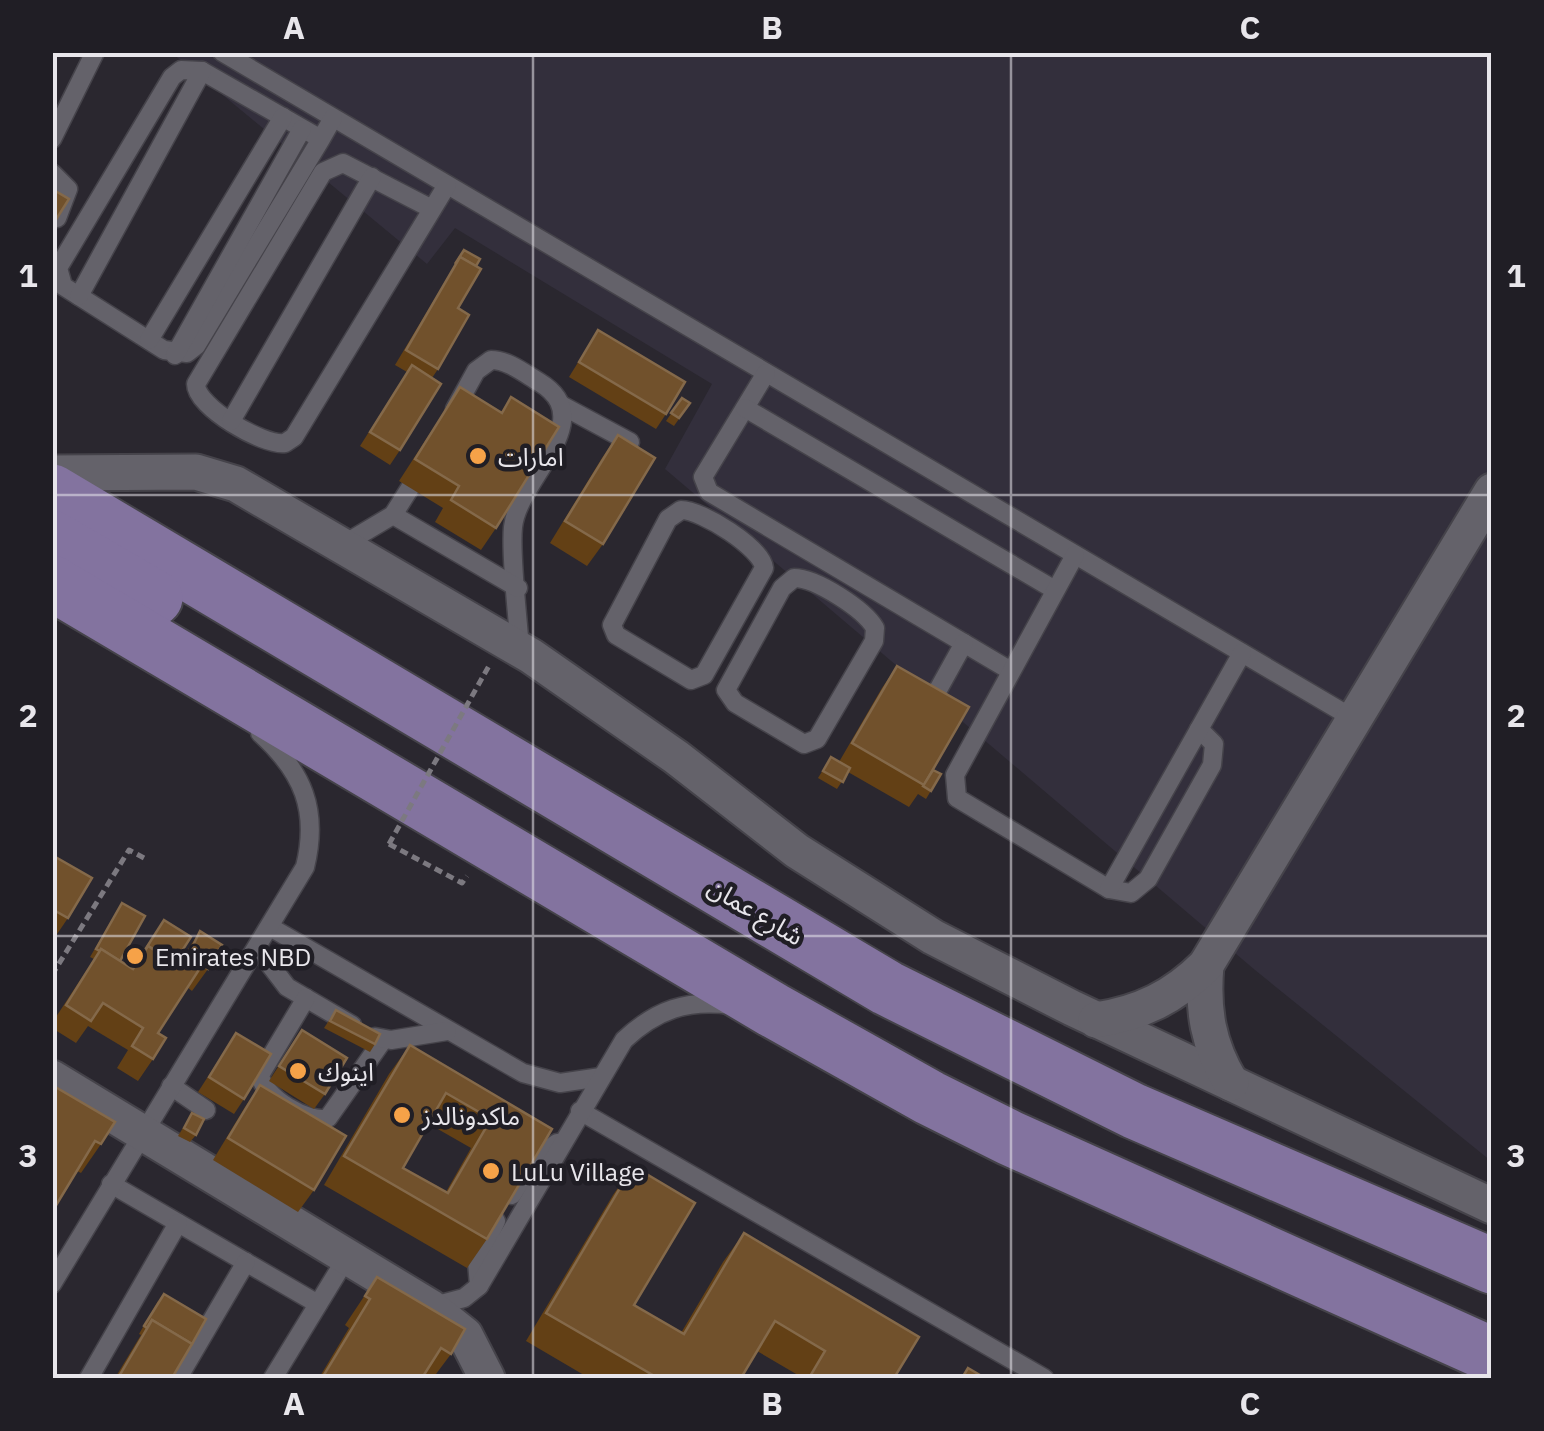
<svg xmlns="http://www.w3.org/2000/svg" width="1544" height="1431" viewBox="0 0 1544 1431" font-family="'IBM Plex Sans','Noto Sans Arabic',sans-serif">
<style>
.built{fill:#332f3c}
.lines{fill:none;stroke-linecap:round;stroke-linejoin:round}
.lane-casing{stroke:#45434a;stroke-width:21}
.street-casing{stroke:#45434a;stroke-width:39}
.primary-casing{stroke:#45434a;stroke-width:59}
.path{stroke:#7c7980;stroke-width:5;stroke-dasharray:8 5;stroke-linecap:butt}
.lane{stroke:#64626a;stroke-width:18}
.street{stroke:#64626a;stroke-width:35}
.primary{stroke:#83739f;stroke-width:55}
.path-bridge{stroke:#7c7980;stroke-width:5;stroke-dasharray:8 5;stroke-linecap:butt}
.wall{fill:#634015;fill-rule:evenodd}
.building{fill:#71512c;stroke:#84694a;stroke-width:2.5;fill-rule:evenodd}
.grid{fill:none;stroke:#e8e6eb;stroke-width:2.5;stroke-opacity:0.55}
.poi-dot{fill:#f6a248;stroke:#201e25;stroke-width:4}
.labels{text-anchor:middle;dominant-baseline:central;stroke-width:9;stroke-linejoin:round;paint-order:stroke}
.poi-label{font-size:25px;fill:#e8e6eb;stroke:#201e25;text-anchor:start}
.street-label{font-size:25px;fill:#e8e6eb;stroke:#201e25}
.neatline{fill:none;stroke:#e8e6eb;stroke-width:4}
.grid-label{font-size:32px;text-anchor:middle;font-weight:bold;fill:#e8e6eb}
</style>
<rect width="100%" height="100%" fill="#2a272f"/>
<path class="built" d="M172,53H1491V1161L1255,970L665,469L712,384L455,228L427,264Z"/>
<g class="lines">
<defs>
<g id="lane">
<path d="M222,52L1356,720"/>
<path d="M52,139L95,52"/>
<path d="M321,139L202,71L181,70L172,77L58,268L63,286L164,350L187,353L196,346L321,139L333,118"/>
<path d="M52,173L68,189L57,218"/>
<path d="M432,209L343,163L323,172L196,384C196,407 263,446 285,443L294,437L447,185"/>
<path d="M79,296L202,71"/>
<path d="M149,340L283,117"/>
<path d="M175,355L302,129"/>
<path d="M766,373L703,477L709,492L1011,671"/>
<path d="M563,406L630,442"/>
<path d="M745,408L1055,590"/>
<path d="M455,409L476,371L491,360C508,360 524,373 539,382C602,420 518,478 513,527C510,556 518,618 520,650"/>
<path d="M231,421L372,177"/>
<path d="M681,510C702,510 762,548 764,568L704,675L691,680L616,635L612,625L668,519Z"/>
<path d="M393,515L518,588"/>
<path d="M341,546L393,515L410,488"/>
<path d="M1075,555L955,775L957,798L1109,889L1131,893L1148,879L1212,765L1214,744L1199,729"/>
<path d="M794,578C816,578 864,609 875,628L874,641L817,739L804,744L735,703L726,690L782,588Z"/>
<path d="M934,697L964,643"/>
<path d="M1109,889L1242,653"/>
<path d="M270,927L523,1073L560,1083L601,1077"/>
<path d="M257,948L287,987L352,1025"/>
<path d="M306,998L260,1075C263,1097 308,1124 328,1118L383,1040"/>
<path d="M375,1037L391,1040L447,1031"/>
<path d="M171,1086L206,1110"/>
<path d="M580,1111L1044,1378"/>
<path d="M111,1184L318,1304"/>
<path d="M512,1195L535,1159L557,1143"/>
<path d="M52,1284L305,867C319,810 303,772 260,733"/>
<path d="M479,1286L477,1262L496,1221"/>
<path d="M430,1307L464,1298L479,1286L624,1040C656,1010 687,999 731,1005"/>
<path d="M89,1378L178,1223"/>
<path d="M178,1378L246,1262"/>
<path d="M273,1378L347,1257"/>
</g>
<g id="street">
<path d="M52,473L196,472L236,484L531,656L676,757L797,851L933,937L1072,1008L1492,1206"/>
<path d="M1206,965C1202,1010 1208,1045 1231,1083"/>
<path d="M1096,1020C1141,1013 1174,997 1206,965L1492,491"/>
<path d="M52,1078L430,1307L465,1335L487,1378"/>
</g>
<g id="primary">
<path d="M52,492L887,988L1134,1111L1492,1266"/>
<path d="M52,538L155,598"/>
<path d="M52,583L773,1010L930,1098L1010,1138L1492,1355"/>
</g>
</defs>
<use href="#lane" class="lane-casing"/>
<use href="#street" class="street-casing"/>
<use href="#primary" class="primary-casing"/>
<g class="path">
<path d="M389,844L462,883L467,876"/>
<path d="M52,975L129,850L144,858"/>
</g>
<use href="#lane" class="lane"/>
<use href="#street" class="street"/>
<use href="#primary" class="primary"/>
<path class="path-bridge" d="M389,844L490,664"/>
</g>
<g class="wall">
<path d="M464,250L476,266L458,308L438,369L432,378L400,450L390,465L360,446L407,372L395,365Z"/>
<path d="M598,330L666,414L656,429L569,377Z"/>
<path d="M460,387L501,412L511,397L496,528L481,550L435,522L443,508L399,481Z"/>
<path d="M682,398L690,403L674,426L666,421Z"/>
<path d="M618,435L603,544L587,566L550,543L602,458Z"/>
<path d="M897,666L933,770L941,774L926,799L918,794L909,807L848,772L837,789L818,778L831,757L839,762L882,688Z"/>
<path d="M52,855L68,918L53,940Z"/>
<path d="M122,903L120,961L132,969L164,920L180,954L183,957L200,931L208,969L192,991L187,987L158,1033L153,1059L138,1081L117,1068L128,1050L88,1026L76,1043L52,1028V1023L94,959L90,957Z"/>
<path d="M336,1010L375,1044L370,1052L324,1028Z"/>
<path d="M302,1030L325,1094L314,1109L269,1081Z"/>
<path d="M236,1033L244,1099L234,1114L198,1092Z"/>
<path d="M410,1045L552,1129L487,1239L467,1268L324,1185L389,1074ZM429,1124L471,1148L446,1192L403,1168Z"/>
<path d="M52,1085L101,1144L81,1173L77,1171Z"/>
<path d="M260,1085L314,1190L298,1212L213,1160L245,1107Z"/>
<path d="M192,1113L196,1135L190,1142L178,1136Z"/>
<path d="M633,1166L634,1305L681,1333L723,1262L744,1233L894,1378H803L757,1351L741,1378H589L526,1341L613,1195Z"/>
<path d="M377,1277L451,1354L433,1378H319L349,1328L345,1325Z"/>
<path d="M158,1301L172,1378H115L141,1335L139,1334Z"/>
</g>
<g class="building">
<path d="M52,189L69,199L52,226Z"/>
<path d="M464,250L480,259L476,266L460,257L455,264Z"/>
<path d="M460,257L481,269L458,308L469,315L438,369L406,350Z"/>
<path d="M598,330L685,382L666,414L579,362Z"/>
<path d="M412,365L441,384L400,450L370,432Z"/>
<path d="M460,387L502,413L511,397L559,427L496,528L451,500L459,486L415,459Z"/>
<path d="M682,398L690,403L679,418L671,413Z"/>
<path d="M618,435L655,458L603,544L565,521Z"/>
<path d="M897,666L969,707L924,785L852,743Z"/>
<path d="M831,757L850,768L843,782L823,771Z"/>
<path d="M933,770L941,774L931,791L923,786Z"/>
<path d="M52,855L92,878L68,918L52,909Z"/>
<path d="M122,903L145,916L120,961L101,949L100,951L96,949Z"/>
<path d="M164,920L191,937L180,954L186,959L181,967L148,946L143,953Z"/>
<path d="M200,931L222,945L208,969L202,965L158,1033L166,1038L153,1059L132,1046L143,1028L103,1003L91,1021L66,1005L101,949L133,969L148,946L182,968Z"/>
<path d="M336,1010L380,1034L375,1044L330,1021Z"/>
<path d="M302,1030L347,1058L325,1094L279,1066Z"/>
<path d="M236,1033L271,1054L244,1099L209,1077Z"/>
<path d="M410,1045L552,1129L487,1239L344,1156ZM446,1093L491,1119L448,1193L403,1168Z"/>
<path d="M52,1085L115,1122L101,1144L95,1141L52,1212Z"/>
<path d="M260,1085L346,1136L314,1190L228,1138Z"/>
<path d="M192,1113L204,1119L196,1135L184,1128Z"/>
<path d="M633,1166L695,1203L634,1305L684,1334L744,1233L919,1337L894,1378H809L825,1351L775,1321L741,1378H658L546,1313Z"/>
<path d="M377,1277L465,1329L451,1354L441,1348L422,1378H322L370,1299L365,1296Z"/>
<path d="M164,1294L206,1319L192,1344L152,1320L147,1328L144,1326Z"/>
<path d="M152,1320L192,1344L172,1378H118Z"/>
<path d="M968,1368L985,1378H962Z"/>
</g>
<path class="grid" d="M533,52V1378M1011,52V1378M52,495H1492M52,936H1492"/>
<g class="poi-dot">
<circle cx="478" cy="456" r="10"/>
<circle cx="135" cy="956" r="10"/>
<circle cx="298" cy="1071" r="10"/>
<circle cx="402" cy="1115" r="10"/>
<circle cx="491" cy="1171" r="10"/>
</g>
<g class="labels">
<g class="poi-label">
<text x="498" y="456">امارات</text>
<text x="155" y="956">Emirates NBD</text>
<text x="318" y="1071">اينوك</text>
<text x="422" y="1115">ماكدونالدز</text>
<text x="511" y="1171">LuLu Village</text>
</g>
<g class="street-label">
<text transform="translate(756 911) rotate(31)">شارع عمان</text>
</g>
</g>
<rect width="1544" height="1431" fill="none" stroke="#201e25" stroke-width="110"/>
<rect x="55" y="55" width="1434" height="1321" class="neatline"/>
<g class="grid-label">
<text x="294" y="39">A</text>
<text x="772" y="39">B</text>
<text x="1250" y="39">C</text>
<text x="28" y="287">1</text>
<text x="1516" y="287">1</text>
<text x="28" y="727">2</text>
<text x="1516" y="727">2</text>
<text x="28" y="1167">3</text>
<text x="1516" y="1167">3</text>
<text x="294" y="1415">A</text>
<text x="772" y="1415">B</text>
<text x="1250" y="1415">C</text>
</g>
</svg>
